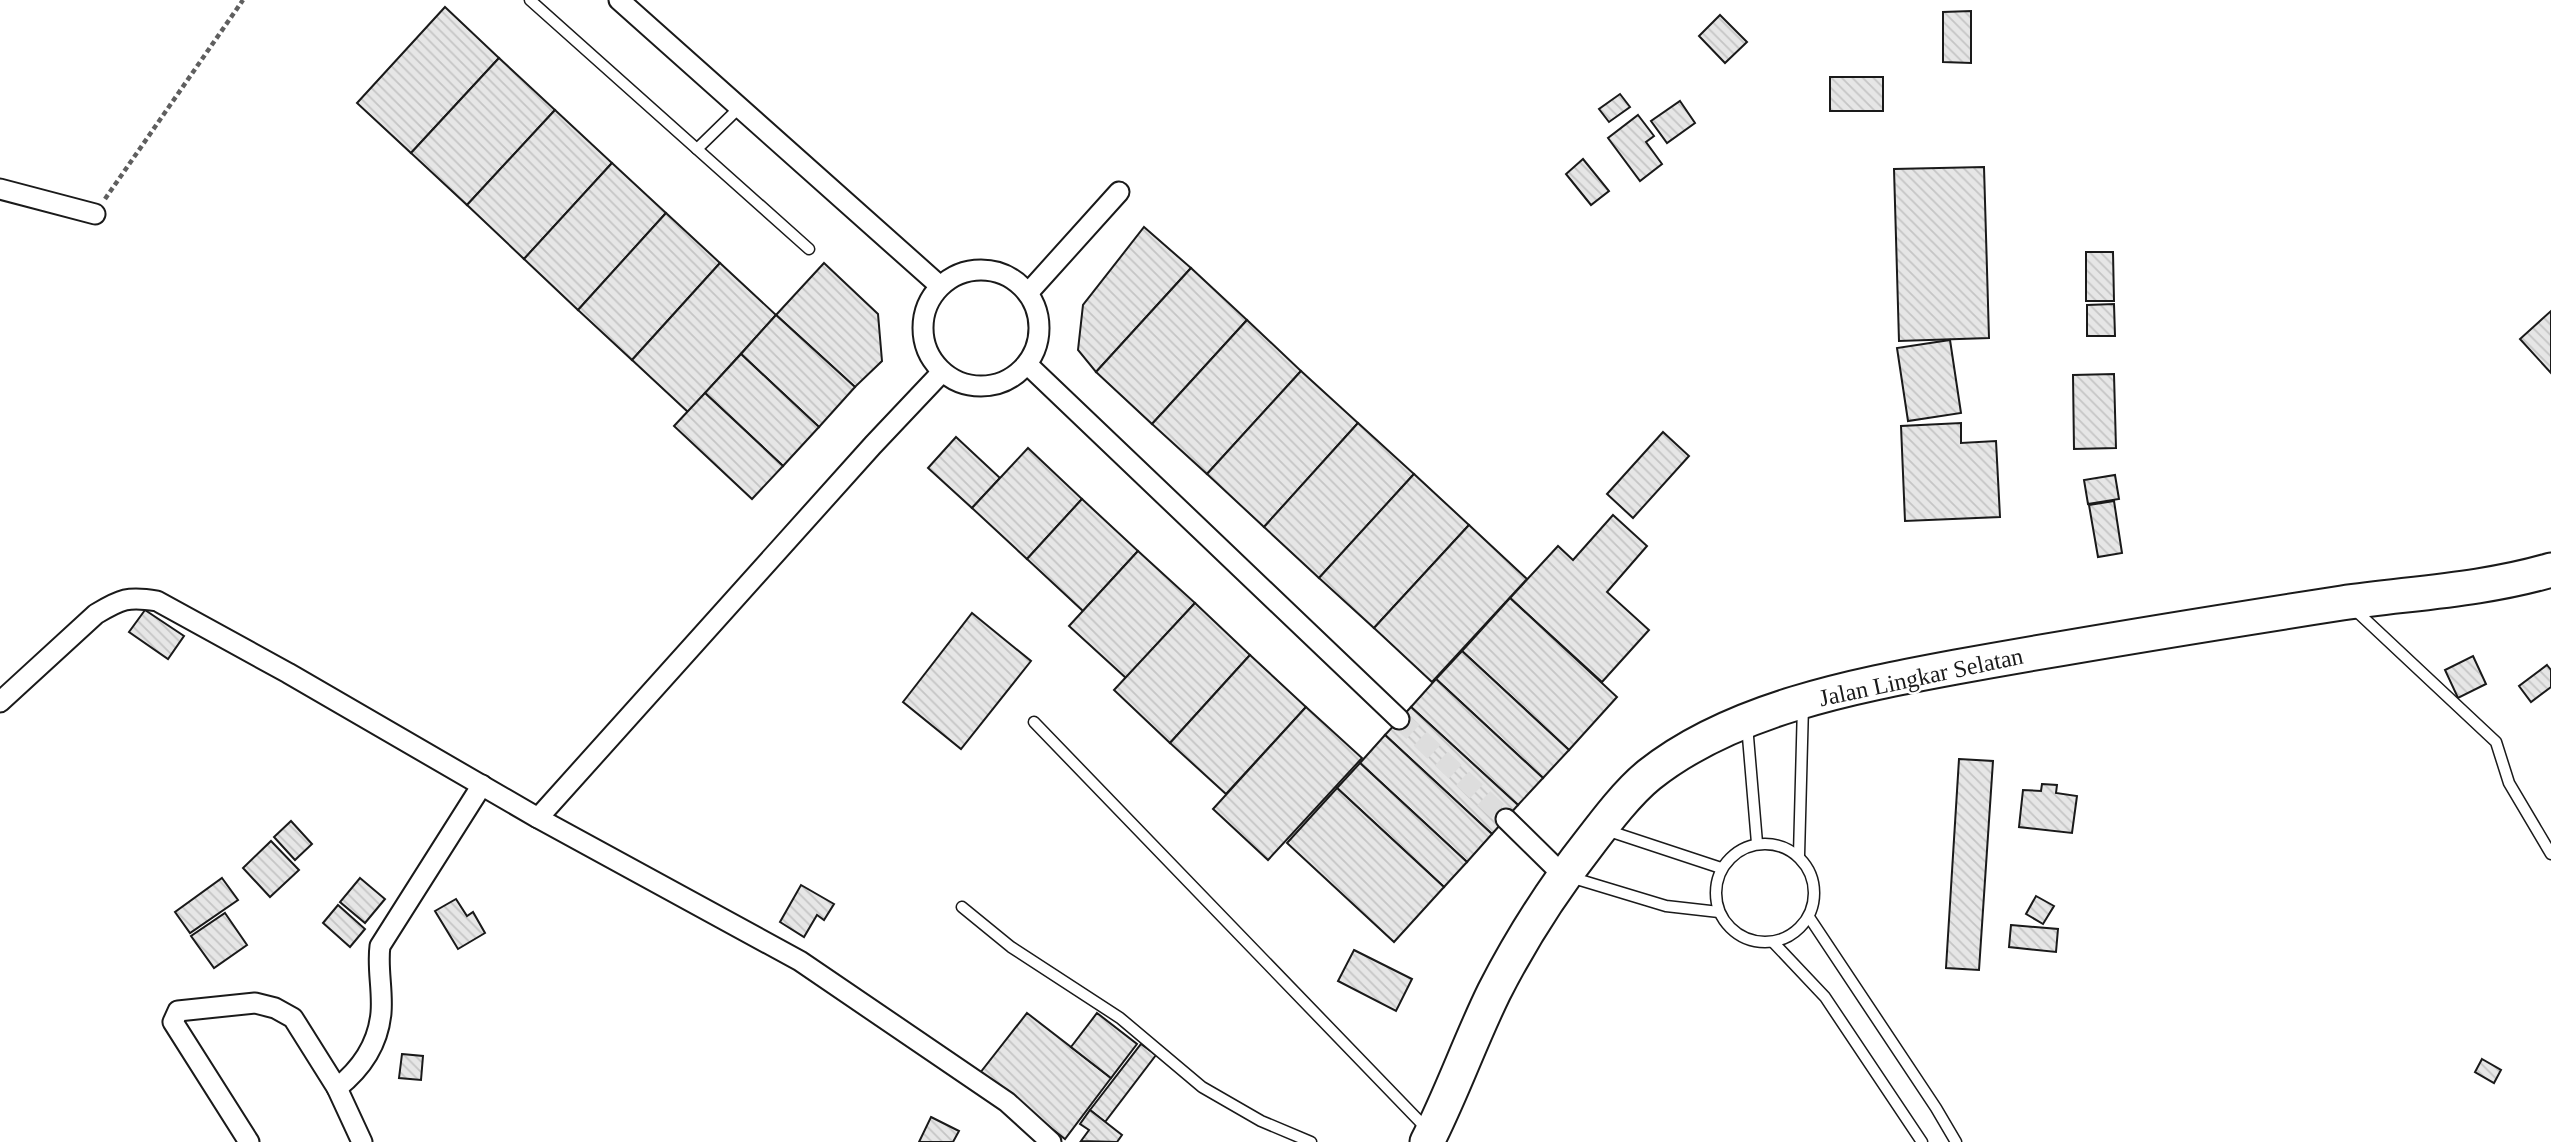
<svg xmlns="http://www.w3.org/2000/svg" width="2551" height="1142" viewBox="0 0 2551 1142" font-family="Georgia,serif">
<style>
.building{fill:url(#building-back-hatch);stroke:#1a1a1a;stroke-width:2}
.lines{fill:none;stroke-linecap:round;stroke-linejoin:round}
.minor-tunnel{stroke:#ddd;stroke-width:19;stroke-dasharray:19 10;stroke-linecap:butt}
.service-casing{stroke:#1a1a1a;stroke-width:13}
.minor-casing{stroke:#1a1a1a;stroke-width:23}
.trunk-casing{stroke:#1a1a1a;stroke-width:37}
.path{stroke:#5f5f5f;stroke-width:4.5;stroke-dasharray:5 3.5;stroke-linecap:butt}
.service{stroke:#fff;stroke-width:10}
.minor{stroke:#fff;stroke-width:19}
.trunk{stroke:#fff;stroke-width:33}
.labels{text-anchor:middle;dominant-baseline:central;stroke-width:5;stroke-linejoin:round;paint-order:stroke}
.street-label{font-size:24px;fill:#1a1a1a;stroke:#fff}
</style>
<defs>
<pattern id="building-back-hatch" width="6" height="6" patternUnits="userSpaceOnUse" patternTransform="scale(1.75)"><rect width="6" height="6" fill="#e6e6e6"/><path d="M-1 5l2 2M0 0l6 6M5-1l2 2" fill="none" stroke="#c5c5c5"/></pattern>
</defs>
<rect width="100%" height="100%" fill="#fff"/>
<g class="building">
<path d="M445,7L499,58L411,153L357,103Z"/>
<path d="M1971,11V63L1943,62V12Z"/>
<path d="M1720,15L1747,42L1725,63L1699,36Z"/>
<path d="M499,58L555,110L467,205L411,153Z"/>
<rect x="1830" y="77" width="53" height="34"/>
<path d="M1620,94L1630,107L1609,122L1599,109Z"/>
<path d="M1680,101L1695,123L1667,143L1651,121Z"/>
<path d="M555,110L612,163L524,259L467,205Z"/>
<path d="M1638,115L1654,136L1646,142L1662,164L1640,181L1608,138Z"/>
<path d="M1583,159L1609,191L1591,205L1566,174Z"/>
<path d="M612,163L666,213L578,310L524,259Z"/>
<path d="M1984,167L1989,338L1899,341L1894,169Z"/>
<path d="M666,213L720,263L632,360L578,310Z"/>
<path d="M1144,227L1191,268L1096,372L1078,350L1083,305Z"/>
<path d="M2086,252H2113L2114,301H2086Z"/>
<path d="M720,263L776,315L688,412L632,360Z"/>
<path d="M824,263L878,314L882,361L855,387L776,315Z"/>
<path d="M1191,268L1247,320L1152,424L1096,372Z"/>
<path d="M2114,304L2115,336H2087V305Z"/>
<path d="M2551,311V373L2520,339Z"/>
<path d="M776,315L855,387L819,427L741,354Z"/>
<path d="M1247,320L1301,371L1207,474L1152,424Z"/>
<path d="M1950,340L1961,413L1908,421L1897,348Z"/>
<path d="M741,354L819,427L783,466L705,393Z"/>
<path d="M1301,371L1358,423L1264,527L1207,474Z"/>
<path d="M2114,374L2116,448L2074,449L2073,375Z"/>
<path d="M705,393L783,466L752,499L674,426Z"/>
<path d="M1358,423L1414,474L1319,578L1264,527Z"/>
<path d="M1961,423V443L1996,441L2000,517L1905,521L1901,426Z"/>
<path d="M1663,432L1689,456L1633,518L1607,494Z"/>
<path d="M956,437L1000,478L972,508L928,468Z"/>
<path d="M1028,448L1082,499L1027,559L972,508Z"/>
<path d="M1414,474L1469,525L1374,628L1319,578Z"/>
<path d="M2115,475L2119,499L2088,504L2084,480Z"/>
<path d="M1082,499L1138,551L1083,611L1027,559Z"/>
<path d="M2114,501L2122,553L2098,557L2089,505Z"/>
<path d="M1613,515L1647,546L1607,592L1649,630L1602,682L1510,598L1558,546L1573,560Z"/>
<path d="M1469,525L1527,579L1432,682L1374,628Z"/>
<path d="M1138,551L1195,603L1126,678L1069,626Z"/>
<path d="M1510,598L1617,697L1569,750L1462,651Z"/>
<path d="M1195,603L1250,655L1170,743L1114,690Z"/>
<path d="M145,610L184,636L168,659L129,632Z"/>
<path d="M972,613L1031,661L961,749L903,702Z"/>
<path d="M1462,651L1569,750L1543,778L1436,679Z"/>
<path d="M1250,655L1306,707L1226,794L1170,743Z"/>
<path d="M2473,656L2486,684L2458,698L2445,670Z"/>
<path d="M2547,665L2551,670V687L2531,702L2519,686Z"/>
<path d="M1436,679L1543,778L1518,805L1411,707Z"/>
<path d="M1306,707L1362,758L1268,860L1213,809Z"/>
<path d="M1411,707L1518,805L1492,834L1385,735Z"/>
<path d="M1385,735L1492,834L1467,862L1360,763Z"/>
<path d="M1959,759L1993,761L1979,970L1946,968Z"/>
<path d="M1360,763L1467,862L1444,887L1337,788Z"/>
<path d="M2042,784L2057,785L2056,793L2077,796L2072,833L2019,827L2023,790L2041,791Z"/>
<path d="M1337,788L1444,887L1394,942L1287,843Z"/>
<path d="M291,821L312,844L295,860L274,837Z"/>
<path d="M271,841L299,870L270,897L243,868Z"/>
<path d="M222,878L238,900L190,933L175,912Z"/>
<path d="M360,878L385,899L365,923L340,902Z"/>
<path d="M801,885L834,904L824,920L817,915L804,937L780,922Z"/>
<path d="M2036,896L2054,906L2043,924L2026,914Z"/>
<path d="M456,899L467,916L473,912L485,933L458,949L435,911Z"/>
<path d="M338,905L365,929L350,947L323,923Z"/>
<path d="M225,913L247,945L214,968L191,936Z"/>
<path d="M2011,925L2058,929L2056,952L2009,947Z"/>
<path d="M1354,950L1412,979L1396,1011L1338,981Z"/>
<path d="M1027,1013L1111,1078L1065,1139L980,1073Z"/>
<path d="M1097,1013L1137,1044L1111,1078L1071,1047Z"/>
<path d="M1141,1044L1156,1055L1105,1122L1090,1110Z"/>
<path d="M402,1054L423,1056L421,1080L399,1078Z"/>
<path d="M2482,1059L2501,1070L2494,1083L2475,1072Z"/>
<path d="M1090,1110L1122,1135L1117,1142L1081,1141L1089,1130L1080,1124Z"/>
<path d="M931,1117L959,1131L953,1142H919Z"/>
</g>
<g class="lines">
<path class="minor-tunnel" d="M1399,719L1506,819"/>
<defs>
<g id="service">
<path d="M530,0L809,249"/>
<path d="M697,149L739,108"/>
<path d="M2353,608L2496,742L2509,783L2551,854"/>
<path d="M1034,722L1426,1128"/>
<path d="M1747,725L1757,843"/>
<path d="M1606,830L1721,868"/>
<circle cx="1765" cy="893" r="49"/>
<path d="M1799,855L1803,705"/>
<path d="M1570,877L1666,906L1719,912"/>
<path d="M962,907L1011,947L1120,1018L1202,1087L1261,1121L1311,1142"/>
<path d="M1809,917L1936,1108L1956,1142"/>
<path d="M1773,942L1825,997L1922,1142"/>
</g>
<g id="minor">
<path d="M619,0L940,286"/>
<path d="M0,189L95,214"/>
<circle cx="981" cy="328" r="58"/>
<path d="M1028,293L1119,192"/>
<path d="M1027,364L1399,719"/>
<path d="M0,702L96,614C121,599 128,596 157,601L288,673L538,818L800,961L1007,1102L1051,1142"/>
<path d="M538,818L873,445L942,372"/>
<path d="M1506,819L1564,876"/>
<path d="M337,1088C361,1069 378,1045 381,1013C383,990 377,968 380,946L482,785"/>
<path d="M249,1142L173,1022L178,1011L255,1003L275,1008L293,1018L337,1088L362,1142"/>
</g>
<path id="trunk" d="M1427,1142C1452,1093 1470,1041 1494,992C1521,939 1553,889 1590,842C1606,821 1628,792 1649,775C1732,709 1854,686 1956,667C2084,644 2213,623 2342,603C2412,593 2483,590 2551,570"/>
</defs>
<use href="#service" class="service-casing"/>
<use href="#minor" class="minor-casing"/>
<use href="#trunk" class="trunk-casing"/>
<path class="path" d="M105,199L243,0"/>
<use href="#service" class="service"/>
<use href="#minor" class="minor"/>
<use href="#trunk" class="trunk"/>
</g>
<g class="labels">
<g class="street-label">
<text transform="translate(1921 677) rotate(-12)">Jalan Lingkar Selatan</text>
</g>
</g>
</svg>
